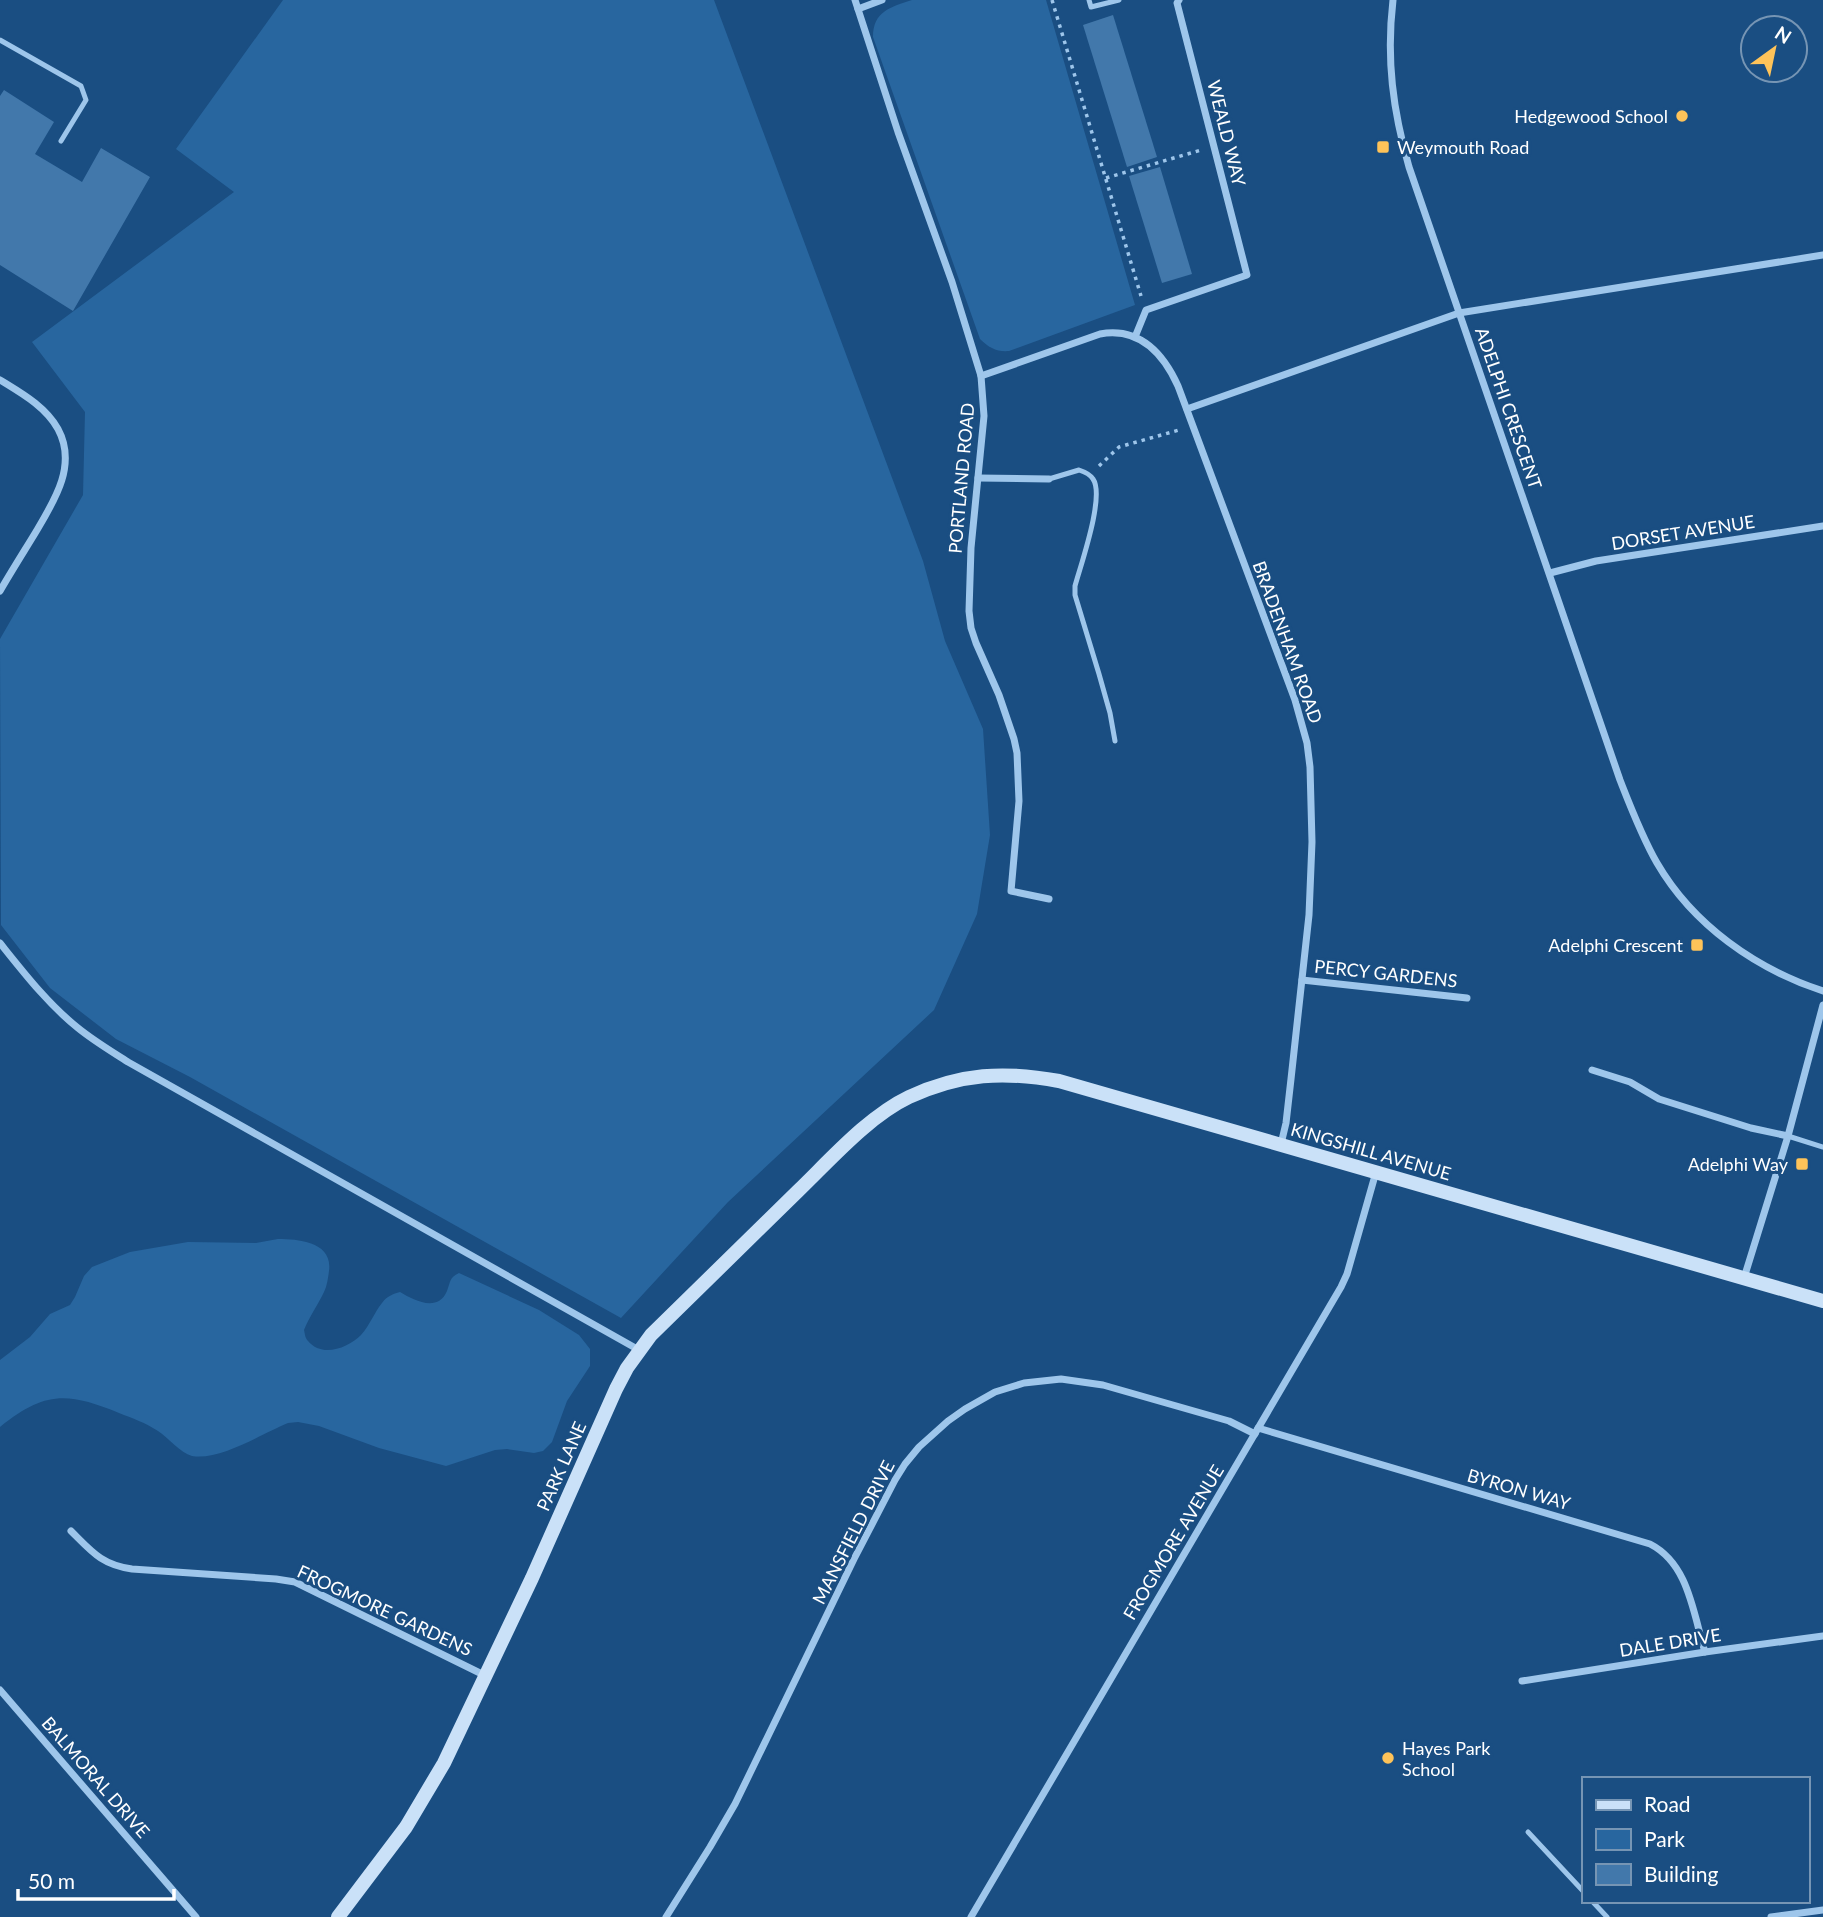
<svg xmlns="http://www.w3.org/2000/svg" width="1823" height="1917" viewBox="0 0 1823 1917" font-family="Lato,sans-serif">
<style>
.green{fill:#28669f}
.building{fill:#4278ab}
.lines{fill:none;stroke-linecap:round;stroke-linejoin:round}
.path{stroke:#9ec6eb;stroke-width:3.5;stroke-dasharray:3.5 5;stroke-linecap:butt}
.lane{stroke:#9ec6eb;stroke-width:5}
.street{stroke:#9ec6eb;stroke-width:7}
.secondary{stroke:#cae1f8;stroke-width:14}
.poi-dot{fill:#fec359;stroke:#1a4e82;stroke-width:2.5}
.labels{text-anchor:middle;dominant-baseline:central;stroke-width:6;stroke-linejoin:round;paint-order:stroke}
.poi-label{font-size:18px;fill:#fff;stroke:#1a4e82;text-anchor:end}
.street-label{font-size:18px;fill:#fff;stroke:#1a4e82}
</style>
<rect width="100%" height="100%" fill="#1a4e82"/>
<g class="green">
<path d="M283,0H714L923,561L945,641L983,729L990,835L977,914L934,1010L728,1202L621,1318L190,1077L116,1039L50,988L1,925L0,639L83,495L85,412L32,342L234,192L176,149Z"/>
<path d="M912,0H1046L1135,305L1009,351C997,352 989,348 980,339L873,37C873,11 891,7 912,0Z"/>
<path d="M278,1239C299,1239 333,1242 329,1271C328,1278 327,1286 324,1292C318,1305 309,1317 304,1330C305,1334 305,1338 308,1341C322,1358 348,1348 361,1335C370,1325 374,1313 382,1303C387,1296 393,1294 400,1292C413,1300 438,1313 447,1291C451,1281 449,1278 459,1273L539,1310L579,1335L590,1349V1366L567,1401L552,1442L543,1451L534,1453L507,1449L495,1450L446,1466L379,1448L319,1426L298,1422L288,1423C263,1433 220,1461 192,1456C180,1453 169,1438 158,1431C146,1423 132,1418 119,1413C67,1392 45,1391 0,1427V1360L30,1337L50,1314L70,1305L75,1297L84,1276L92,1267L130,1252L188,1242L256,1243Z"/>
</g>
<g class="building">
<path d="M1113,15L1157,157L1127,167L1083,25Z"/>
<path d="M4,90L54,122L35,154L82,182L101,148L150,177L73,311L0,265V96Z"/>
<path d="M1160,167L1192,274L1162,283L1129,176Z"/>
</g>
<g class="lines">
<g class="path">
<path d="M1052,0L1141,296"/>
<path d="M1106,178L1201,150"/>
<path d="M1099,466L1119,447L1179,430"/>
</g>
<g class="lane">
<path d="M1089,0L1091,7L1119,0"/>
<path d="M0,40L81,86L86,100L61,141"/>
<path d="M1049,479L1079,470C1085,472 1090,474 1093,479C1105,496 1081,564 1075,586V595L1099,674L1110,713L1115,741"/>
<path d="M1788,1136L1823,1147"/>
<path d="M1528,1832L1583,1891"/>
<path d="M1592,1901L1607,1917"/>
</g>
<g class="street">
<path d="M855,0L898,132L952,282L981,376L984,416L971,548L969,611L971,628L976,643L999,695L1014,739L1017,753L1019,801L1011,891L1049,899"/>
<path d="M1393,0C1386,59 1393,111 1409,167L1620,780C1631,808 1642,837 1657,863C1693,925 1756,969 1823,991"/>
<path d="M858,9L882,0"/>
<path d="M1135,337L1146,310L1247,275L1177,3L1179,0"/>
<path d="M981,376L1100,334C1139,327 1163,353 1178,386L1295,700L1307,743L1310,767L1312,842L1309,915L1291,1079L1286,1123L1281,1144"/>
<path d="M0,380C21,393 45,406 58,429C78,466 53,503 34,535C23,553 11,572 0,591"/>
<path d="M1187,409L1459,313L1823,255"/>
<path d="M978,478L1049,479"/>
<path d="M1550,573L1596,561L1823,526"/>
<path d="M0,943C24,973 48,1004 78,1028C94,1041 111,1051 128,1062L639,1350"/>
<path d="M1302,980L1467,998"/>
<path d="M1592,1070L1630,1082L1659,1099L1751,1128L1788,1136"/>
<path d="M1744,1278L1788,1136L1823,1005"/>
<path d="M1258,1428L1650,1544C1689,1564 1693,1613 1705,1652"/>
<path d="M71,1531C92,1552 102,1565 132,1569L276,1579L295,1582L486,1676"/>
<path d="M1522,1681L1705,1652L1823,1636"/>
<path d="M0,1690L196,1917"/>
<path d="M666,1917L710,1847L735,1804L854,1559L895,1480L905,1464L919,1447L948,1421L965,1409L995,1392L1024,1383L1061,1379L1103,1385L1229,1421L1255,1434"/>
<path d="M971,1917L1341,1287L1347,1274L1376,1172"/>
<path d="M1771,1917L1823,1910"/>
</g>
<path class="secondary" d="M338,1917L406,1827L444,1763L532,1578L616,1389L627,1368L651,1335C700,1287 750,1238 799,1190C831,1159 869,1116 909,1097C961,1073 1004,1071 1059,1081L1823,1301"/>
</g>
<g class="poi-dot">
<circle cx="1682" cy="116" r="7"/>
<rect x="1376" y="140" width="14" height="14" rx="3.5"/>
<rect x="1690" y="938" width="14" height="14" rx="3.5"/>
<rect x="1795" y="1157" width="14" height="14" rx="3.5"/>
<circle cx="1388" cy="1758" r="7"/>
</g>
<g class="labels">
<g class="poi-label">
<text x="1668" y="116">Hedgewood School</text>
<text x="1397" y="147" text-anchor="start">Weymouth Road</text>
<text x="1683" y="945">Adelphi Crescent</text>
<text x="1788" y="1164">Adelphi Way</text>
<text x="1402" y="1748" text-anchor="start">Hayes Park<tspan x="1402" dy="21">School</tspan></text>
</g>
<g class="street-label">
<text transform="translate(1227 133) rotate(76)">WEALD WAY</text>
<text transform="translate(1509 408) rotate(71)">ADELPHI CRESCENT</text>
<text transform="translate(961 478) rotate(-85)">PORTLAND ROAD</text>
<text transform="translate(1683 532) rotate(-9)">DORSET AVENUE</text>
<text transform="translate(1288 642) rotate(70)">BRADENHAM ROAD</text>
<text transform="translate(1386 973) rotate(6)">PERCY GARDENS</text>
<text transform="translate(1371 1151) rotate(16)">KINGSHILL AVENUE</text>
<text transform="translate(561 1466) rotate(-66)">PARK LANE</text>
<text transform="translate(1519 1489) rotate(16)">BYRON WAY</text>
<text transform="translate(853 1532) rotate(-63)">MANSFIELD DRIVE</text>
<text transform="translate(1173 1542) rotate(-59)">FROGMORE AVENUE</text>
<text transform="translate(385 1610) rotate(25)">FROGMORE GARDENS</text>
<text transform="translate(1670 1642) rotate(-9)">DALE DRIVE</text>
<text transform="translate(96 1777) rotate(49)">BALMORAL DRIVE</text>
</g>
</g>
<rect x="1582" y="1777" width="228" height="126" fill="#1a4e82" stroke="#7695b4" stroke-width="2"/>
<rect x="1596" y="1800" width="35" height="10" fill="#cae1f8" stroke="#7695b4" stroke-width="2"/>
<text x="1644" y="1812" font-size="21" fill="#ffffff">Road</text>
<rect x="1596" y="1829" width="35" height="21" fill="#28669f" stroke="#7695b4" stroke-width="2"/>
<text x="1644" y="1847" font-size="21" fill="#ffffff">Park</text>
<rect x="1596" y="1864" width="35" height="21" fill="#4278ab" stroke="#7695b4" stroke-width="2"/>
<text x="1644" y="1882" font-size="21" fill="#ffffff">Building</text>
<g transform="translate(1774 49) rotate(33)"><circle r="33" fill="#1a4e82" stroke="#7695b4" stroke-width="2"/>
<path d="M0-5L12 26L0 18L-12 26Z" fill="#fec359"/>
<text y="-10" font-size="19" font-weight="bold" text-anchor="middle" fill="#ffffff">N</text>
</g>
<path d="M18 1889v10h156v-10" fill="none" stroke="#ffffff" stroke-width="3.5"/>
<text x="28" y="1889" font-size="21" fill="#ffffff" stroke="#1a4e82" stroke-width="5" paint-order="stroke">50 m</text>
</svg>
